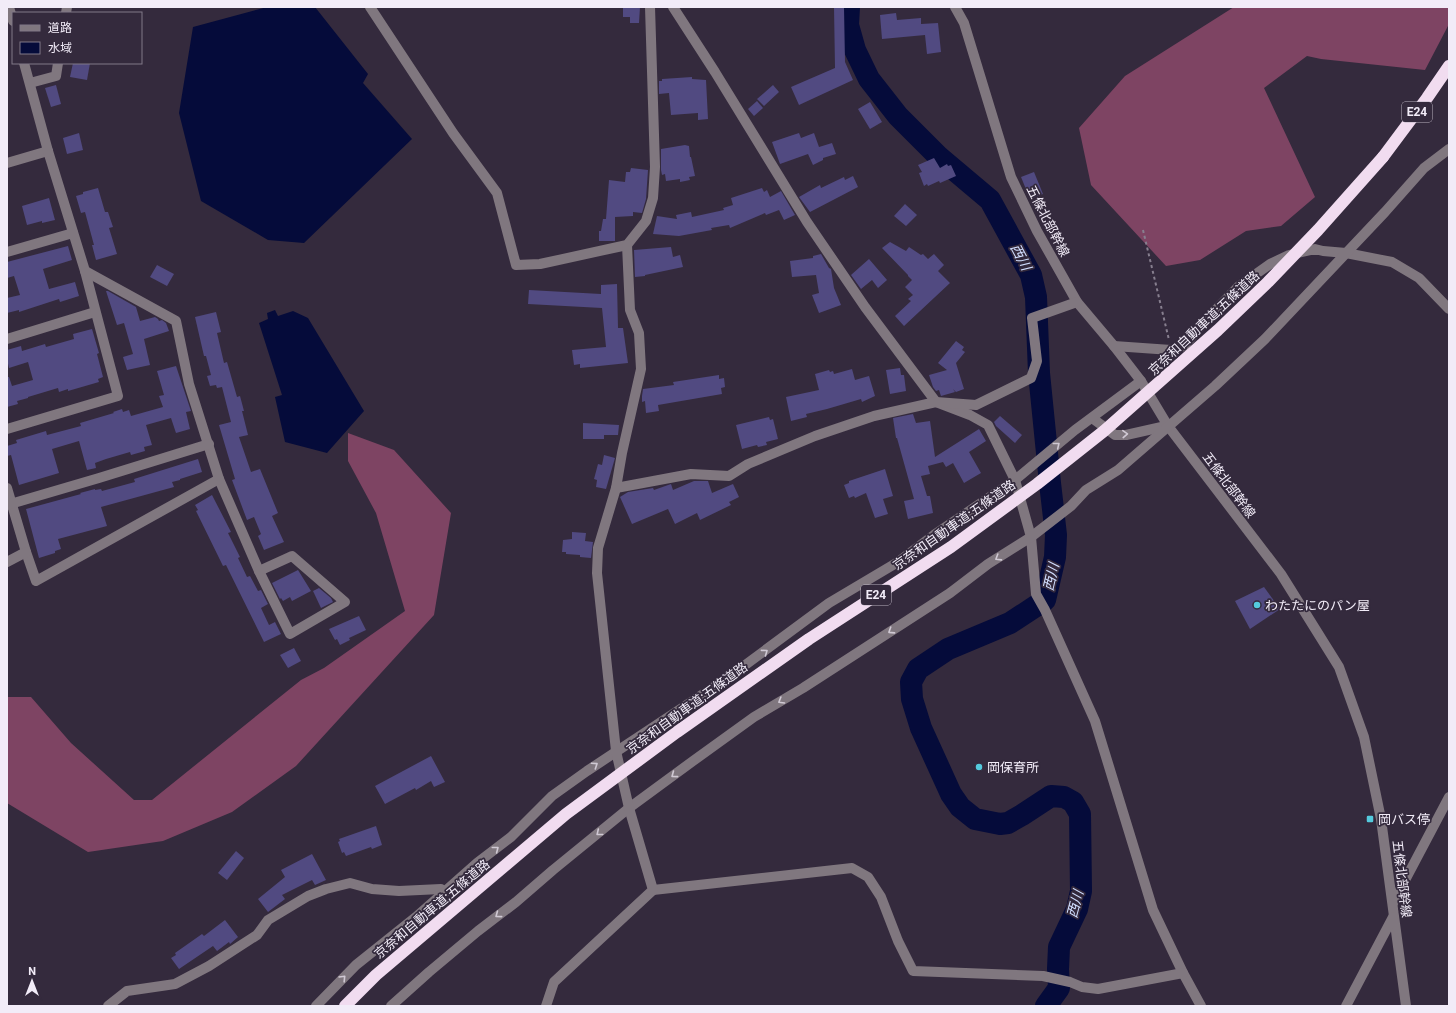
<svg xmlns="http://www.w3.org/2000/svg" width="1456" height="1013" viewBox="0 0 1456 1013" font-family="Roboto,'Noto Sans JP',sans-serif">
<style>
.forest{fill:#7e4463}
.water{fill:#050b3a}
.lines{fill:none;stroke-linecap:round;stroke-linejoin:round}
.river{stroke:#050b3a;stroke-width:22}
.building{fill:#514a81}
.path{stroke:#877f8f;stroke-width:2;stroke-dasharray:3 3;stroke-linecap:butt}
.minor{stroke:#80777f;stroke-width:10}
.highway{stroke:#f1dcf0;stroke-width:12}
.highway-bridge{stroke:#f1dcf0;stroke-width:12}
.oneway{stroke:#d0c9d4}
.poi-dot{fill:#54cadd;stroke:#342a3d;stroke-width:1.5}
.labels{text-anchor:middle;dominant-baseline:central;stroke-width:3.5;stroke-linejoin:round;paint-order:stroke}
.shield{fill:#342a3d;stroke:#b9b2c0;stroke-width:1}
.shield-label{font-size:12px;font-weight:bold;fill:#f2ecf8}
.street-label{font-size:13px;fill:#f2ecf8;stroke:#342a3d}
.poi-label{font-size:13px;fill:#f2ecf8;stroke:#342a3d;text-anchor:start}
.water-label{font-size:14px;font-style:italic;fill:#d1deff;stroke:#342a3d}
</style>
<rect width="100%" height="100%" fill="#342a3d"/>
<g class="forest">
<path d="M1234,7H1449V24L1425,70L1321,59L1307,56L1264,88L1315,197L1281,226L1246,231L1200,260L1166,266L1091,185L1079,128L1125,76Z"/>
<path d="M348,433L394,450L451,513L434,615L296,766L232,812L163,841L88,852L7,803V697H31L71,743L134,800H152L301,680L324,668L405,611L376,513L348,461Z"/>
</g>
<g class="water">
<path d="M267,7H315L368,74L363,83L412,139L304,243L268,240L201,201L179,113L193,27Z"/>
<path d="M275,310L278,316L293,311L308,318L364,411L327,453L285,442L275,397L282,395L259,323L268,319L267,313Z"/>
</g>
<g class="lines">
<path class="river" d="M849,7L848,25L855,50L869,79L898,116L939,157L990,200L1031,275L1036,297L1039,373L1050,483L1056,535L1055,557L1045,600L1010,623L948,649L918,669L911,682L912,699L921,728L951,794L960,807L975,819L1000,824L1008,823L1022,815L1051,796L1064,797L1073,802L1080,814L1081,891L1077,909L1059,947L1058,969L1059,988L1046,1006"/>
</g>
<g class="building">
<path d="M623,7H640L639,23H630V17H623Z"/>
<path d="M834,7H844L845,62L853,80L799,105L791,87L835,68Z"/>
<path d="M896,13L897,20L921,18V24L938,23L941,52L927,54L925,35L882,39L880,15Z"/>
<path d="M73,63H90L87,80L70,77Z"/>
<path d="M692,77V79L706,80L708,119L698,120V113L671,115L669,93L659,94V81H662V79Z"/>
<path d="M56,85L61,104L51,107L45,88Z"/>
<path d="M773,85L779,92L764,106L757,99Z"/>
<path d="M757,101L763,108L754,116L748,109Z"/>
<path d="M870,102L882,122L870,129L858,109Z"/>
<path d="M79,133L83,150L67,154L63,138Z"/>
<path d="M799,133L801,138L814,133L819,147L832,143L836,154L823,158V160L813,165L808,154L780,164L772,142Z"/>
<path d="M685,145L689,146L690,157H691L695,176L689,177L690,180L680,182V179L666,181L665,174L662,175L661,170V149Z"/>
<path d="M934,158L940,168L947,164L948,166L951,165L956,176L940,183L939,181L928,186L927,184L924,186L919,173L922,172L918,165Z"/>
<path d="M631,168L648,170L646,199L642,213L633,212V216L615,217V241H599V231H601L603,219H606L609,180L625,182L626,172H630Z"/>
<path d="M1034,172L1043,194L1030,199L1021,177Z"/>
<path d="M853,176L858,187L810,212L799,197L820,185L821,188L844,177L845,180Z"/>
<path d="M98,188L105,212H108L113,227L109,228L117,254L96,260L92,245H94L85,212L81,213L76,196L83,194V192Z"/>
<path d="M762,188L764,192L767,190L770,197L781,191L795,215L784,220L779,210L766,215L765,213L730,228L729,225L711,228L712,230L679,236L653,234L657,216L677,219L676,215L691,212L692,217L724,210L723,208L733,205L731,198Z"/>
<path d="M49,198L55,220L42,223V221L27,225L22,206Z"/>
<path d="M905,204L917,215L906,226L894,216Z"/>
<path d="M890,242L906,251L909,247L921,255L923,254L928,259L934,254L944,265L938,271L950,283L904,326L895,316L911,301L908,299L913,295L905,287L912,280L908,276V275L882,248Z"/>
<path d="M68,246L72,260L43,269L49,289L75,282L79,296L60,302L59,299L19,312V310L7,313V298L20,295L14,276L7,278V262Z"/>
<path d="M671,247L673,257L680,255L683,267L645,275V276L635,277L634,250Z"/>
<path d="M821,254L829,268L831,269L834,288L841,305L819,313L812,295L819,293L816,275L792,277L790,261L813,258V256Z"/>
<path d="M869,259L887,280L878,288L872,280L861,289L851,275Z"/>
<path d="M157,265L174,274L167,286L150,277Z"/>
<path d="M617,284L618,328H623L628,363L580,368V364L574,365L572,350L606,347L602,308L528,304L529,290L601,294V285Z"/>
<path d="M106,291H108L136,307L140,321L155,317L158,319L159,321L162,320L166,323L169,331L144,339L150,365L127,370L123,357L133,354L124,323L117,325Z"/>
<path d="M216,312L221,332L217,333L224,363L227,362L237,397L240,396L244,411H242L248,435L239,437L251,472L260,469L278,513L272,516L284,542L264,550L258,536L261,534L254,517L247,520L232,480L235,479L219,425L231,422L222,387L217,388L216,385L210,386L207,376L211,375L206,356H204L195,317Z"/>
<path d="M92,329L99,353L97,354L103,377L98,379L99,382L68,391V389L59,392L58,388L28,397V398L17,401L18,404L7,407V377H9L12,386L33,380L28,362L9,368L7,359V350L21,346L22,351L45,344L46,347L74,339L73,334Z"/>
<path d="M956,341L964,347L962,350L965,352L956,363L964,389L956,392L953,389L955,392L941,396L939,390L936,391L933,387L929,375L947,370L938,363Z"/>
<path d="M176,366L191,411L186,412L190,429L176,433L171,418L146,425L152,445L144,447L145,451L131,455L130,452L106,459L95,463L96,468L87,470L79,441L52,449L59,473L19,485L11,455L7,456V446L17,443L16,440L46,431L47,435L81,426L80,423L114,413L113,412L122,409L123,412L129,410L131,416L163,407L159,396L164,395L157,371Z"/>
<path d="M900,368L901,375H904L906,391L890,394L886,370Z"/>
<path d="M852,369L855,380L869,376L875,396L862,402L861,399L827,409L806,414L807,417L791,421L786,397L819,390L815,374L829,370L830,372L833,371L834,374Z"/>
<path d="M719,375V379L724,378L725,387L721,388L722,394L658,405L659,411L646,413L645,401L642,402V396L643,389L674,385L673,382Z"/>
<path d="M913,414L916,423L930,421L935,457L979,429L986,441L969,452L981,473L964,483L953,463L946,467L943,462L928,466L930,474L921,476L927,496H930L933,513L908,519L904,501L914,499L897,438H896L893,418Z"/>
<path d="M1000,416L1022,435L1015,443L996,426L994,422Z"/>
<path d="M769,417L770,420L773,419L778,439L766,442L767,445L758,447L757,445L742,449L736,425Z"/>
<path d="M583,423L619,425L618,435H604V439H583Z"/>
<path d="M604,455L615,458L606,489L596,487L597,480L594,479L598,464L602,465Z"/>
<path d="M198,459L202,472L180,479V480L172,482L174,487L101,507L107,526L58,539L61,549L55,551V553L39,558L26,509L81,494L80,493L95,489V490L101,489L102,491L135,482L134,479Z"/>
<path d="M885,469L893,496L883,499L888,514L875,518L866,493L855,498L854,496L849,498L844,485L849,483V481Z"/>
<path d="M694,481H708L712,493L733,484L739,497L729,502L731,505L700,520L697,513L675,524L668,509L632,524L620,497L628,492L653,488L654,490L671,484L673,490Z"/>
<path d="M212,495L231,532L228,533L240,557L238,558L247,577L250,576L258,591L261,590L268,604L261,608L269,625L275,622L281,634L264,642L226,565L223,566L196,511L198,510L195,505Z"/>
<path d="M572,532L586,533L585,541L593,542L591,558L580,557V555L566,554V552H562L563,540L572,539Z"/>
<path d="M298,570L311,591L292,601L290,597L283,601L281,598L280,599L272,583Z"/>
<path d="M1264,587L1280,609L1250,629L1235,601Z"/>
<path d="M319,588L331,598L333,602L321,608L313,591Z"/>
<path d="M359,616L366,630L349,638L350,640L340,645L337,639L335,640L329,629Z"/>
<path d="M294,648L301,661L288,668L280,655Z"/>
<path d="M431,756L445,782L434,787L431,781L416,790L415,788L385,804L375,786Z"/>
<path d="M376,826L382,845L372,849L371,847L346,856L344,852L342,853L338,842L340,841L339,839Z"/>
<path d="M236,851L244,858L227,880L218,873Z"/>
<path d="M312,854L326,880L315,885L312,880L282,895L285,899L268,912L258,899L285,877L281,870Z"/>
<path d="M225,920L238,937L230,944L229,942L217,951L213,946L179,969L171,958L176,955L175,953L202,934L204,936Z"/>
</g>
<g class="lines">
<path class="path" d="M1143,230L1169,340"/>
<g class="minor">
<path d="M9,7L13,21"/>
<path d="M370,7L453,133L497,193L516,265L540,264L627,245L646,221L653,198L655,167L650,7"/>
<path d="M673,7L715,72L807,222L865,307L936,402L970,415L988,425L1015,480L1031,537L1036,594L1045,610L1095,721L1153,910L1183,973L1201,1006"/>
<path d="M955,7L964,23L1011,177L1037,231L1077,302L1114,346L1141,381L1168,426L1281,574L1339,667L1364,737L1381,819L1406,1006"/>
<path d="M66,13L67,7"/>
<path d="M30,83L56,76L58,63"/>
<path d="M7,163L48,151"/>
<path d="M7,252L73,233"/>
<path d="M85,271L176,321L189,384L219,479L259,571"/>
<path d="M7,339L95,312"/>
<path d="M1114,346L1171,350L1184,346L1204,322L1239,286L1270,264L1289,255L1315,249L1323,251L1346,253L1392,262L1419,278L1449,309"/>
<path d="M1092,418L1115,435H1126L1166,426"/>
<path d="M7,429L118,396L85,271L48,151L24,63"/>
<path d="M7,488L26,552L36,581L219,479"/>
<path d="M616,488L691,474L729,476L748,464L815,436L874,416L936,402L976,405L1031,378L1037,361L1032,318L1077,302"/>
<path d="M7,505L99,478L209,444"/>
<path d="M292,556L345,602L290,634L259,571Z"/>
<path d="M7,562L26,552"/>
<path d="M653,890L852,868L868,877L881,897L898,941L913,971L1043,976L1070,982L1082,987L1098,989L1183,973"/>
<path d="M1393,903L1449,797"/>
<path d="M108,1006L127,991L175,984L209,966L257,935L268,920L308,896L326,889L350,883L372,889L399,891L441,889L445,892"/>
<path d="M316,1006L356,965L416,917L477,863L511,837L552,796L587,771L729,677L829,603L898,562L934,535L1015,480L1075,430L1141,381"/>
<path d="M391,1006L429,972L478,931L516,902L553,870L629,808L693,761L754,717L803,688L950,593L988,564L1031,537L1071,506L1086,490L1118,470L1215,386L1265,339L1385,212L1424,168L1449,149"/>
<path d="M546,1006L554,982L653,890L629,808L616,751L597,573L598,548L616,488L622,453L641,369L639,333L630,310L627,245"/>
<path d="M1346,1006L1393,917"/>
</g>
<path class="highway" d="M1383,157L1427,98L1449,66"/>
<path class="highway-bridge" d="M345,1006L376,975L566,814L677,732L809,639L951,547L1037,484L1104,431L1218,330L1268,282L1318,230L1383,157"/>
</g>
<defs><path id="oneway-chevron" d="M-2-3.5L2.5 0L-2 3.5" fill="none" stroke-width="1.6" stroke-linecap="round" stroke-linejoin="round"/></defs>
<g class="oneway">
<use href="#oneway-chevron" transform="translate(1125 434) rotate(-3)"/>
<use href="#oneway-chevron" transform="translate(1057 445) rotate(-39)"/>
<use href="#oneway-chevron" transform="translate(998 558) rotate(148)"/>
<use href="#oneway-chevron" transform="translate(891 631) rotate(147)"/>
<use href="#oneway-chevron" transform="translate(765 652) rotate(-36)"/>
<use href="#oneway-chevron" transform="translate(781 701) rotate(149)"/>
<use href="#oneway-chevron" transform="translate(595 765) rotate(-34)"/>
<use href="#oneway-chevron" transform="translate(674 775) rotate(143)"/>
<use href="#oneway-chevron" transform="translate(599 833) rotate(141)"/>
<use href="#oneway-chevron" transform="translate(496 849) rotate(-38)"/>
<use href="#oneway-chevron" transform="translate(498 915) rotate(143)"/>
<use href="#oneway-chevron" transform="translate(343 978) rotate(-46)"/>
</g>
<g class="poi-dot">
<circle cx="1257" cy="605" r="4"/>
<circle cx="979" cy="767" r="4"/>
<rect x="1366" y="815" width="8" height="8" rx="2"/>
</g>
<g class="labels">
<g class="shield">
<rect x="1402" y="102" width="30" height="20" rx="3"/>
<rect x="861" y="585" width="30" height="20" rx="3"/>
</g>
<g class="shield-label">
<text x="1417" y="112">E24</text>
<text x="876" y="595">E24</text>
</g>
<g class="street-label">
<text transform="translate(1048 221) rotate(63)">五條北部幹線</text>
<text transform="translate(1204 323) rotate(-43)">京奈和自動車道;五條道路</text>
<text transform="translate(1229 485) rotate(53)">五條北部幹線</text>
<text transform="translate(954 525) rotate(-35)">京奈和自動車道;五條道路</text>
<text transform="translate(687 708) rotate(-36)">京奈和自動車道;五條道路</text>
<text transform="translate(1402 879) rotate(83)">五條北部幹線</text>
<text transform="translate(432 909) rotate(-40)">京奈和自動車道;五條道路</text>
</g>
<g class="poi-label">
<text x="1265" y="605">わたたにのパン屋</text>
<text x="987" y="767">岡保育所</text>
<text x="1378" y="819">岡バス停</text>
</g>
<g class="water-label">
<text transform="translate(1021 257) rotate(62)">西川</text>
<text transform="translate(1051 577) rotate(-77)">西川</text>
<text transform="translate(1075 904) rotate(-75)">西川</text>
</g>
</g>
<rect width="1456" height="1013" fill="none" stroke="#f2ecf8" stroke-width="16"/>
<rect x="12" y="12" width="130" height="52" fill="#342a3d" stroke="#807888"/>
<rect x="20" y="25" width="20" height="6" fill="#80777f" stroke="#807888"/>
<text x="48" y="32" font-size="12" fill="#f2ecf8">道路</text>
<rect x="20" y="42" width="20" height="12" fill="#050b3a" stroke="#807888"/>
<text x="48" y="52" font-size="12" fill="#f2ecf8">水域</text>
<g transform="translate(32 981)" stroke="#342a3d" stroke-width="3" paint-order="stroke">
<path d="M0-3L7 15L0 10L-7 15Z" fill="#f2ecf8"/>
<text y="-6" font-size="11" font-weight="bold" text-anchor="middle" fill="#f2ecf8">N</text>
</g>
</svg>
